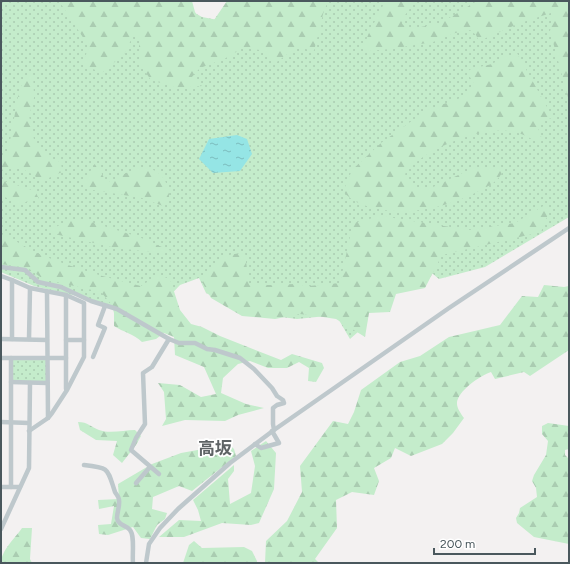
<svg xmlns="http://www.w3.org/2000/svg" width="570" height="564" viewBox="0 0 570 564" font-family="Figtree,'Noto Sans JP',sans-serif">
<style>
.grass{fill:url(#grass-dots)}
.forest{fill:url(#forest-firs)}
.water{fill:url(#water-ripples)}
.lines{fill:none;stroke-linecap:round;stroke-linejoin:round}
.minor{stroke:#bec8cc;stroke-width:4.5}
.labels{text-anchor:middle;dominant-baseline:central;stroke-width:3.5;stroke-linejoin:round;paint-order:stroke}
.quarter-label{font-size:17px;font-weight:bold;fill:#5e6365;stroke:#fff}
</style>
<defs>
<pattern id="grass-dots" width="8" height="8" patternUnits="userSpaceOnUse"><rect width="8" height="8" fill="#c4eccb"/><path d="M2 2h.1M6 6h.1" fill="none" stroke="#aaccb1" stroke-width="1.8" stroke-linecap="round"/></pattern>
<pattern id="forest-firs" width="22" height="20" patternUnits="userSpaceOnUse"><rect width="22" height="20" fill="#c4eccb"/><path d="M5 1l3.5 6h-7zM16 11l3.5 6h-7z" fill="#aaccb1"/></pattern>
<pattern id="water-ripples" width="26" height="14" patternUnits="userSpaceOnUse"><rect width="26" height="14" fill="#95e5e5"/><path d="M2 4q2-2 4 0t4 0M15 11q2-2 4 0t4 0" fill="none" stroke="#7cbcbd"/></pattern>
</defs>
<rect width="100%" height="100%" fill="#f3f1f1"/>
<g class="grass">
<path d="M1,1H168L179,4L202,17L218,20L233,1H569V217L485,267L439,279L427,269L368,299L367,324L350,339L336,315L297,319L242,312L206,293L199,278L180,285L147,320L94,300L34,286L1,272Z"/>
<path d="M11,358H47V383L11,382Z"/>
</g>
<g class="forest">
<path d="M61,1H192L195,12L201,21L214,20L227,1H328L323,14L314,51L297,47L274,64L260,50L243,48L224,59L200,68L191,78L202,86L177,88L151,80L139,63V39L133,36L124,54L102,73L84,65L88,45L61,4Z"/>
<path d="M385,1H416L405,15L402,24L411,29L441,23L477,1H569V101L550,31L554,12L520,23L479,41L476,35L470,30L455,33L433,42L390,49L369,51L364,47L368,35Z"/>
<path d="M517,53L553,118C545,119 542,121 538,128L542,139L540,144C529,137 520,132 508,131C480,127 421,150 405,174L407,180L415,188L429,189L475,167H495L501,170L502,173C496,184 484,188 473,194C439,210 397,218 361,204C354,202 348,196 343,192L352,170L381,143L427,110L466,96L473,89L474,84L467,72L471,69L492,64L502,58Z"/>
<path d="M33,72L34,98L29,116L35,144L52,159L61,162L62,172L42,181C27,171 20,164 1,170V156L7,157L18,97L23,80Z"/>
<path d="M96,162L106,182C116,181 122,174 131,171C146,165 161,169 167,185C169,189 169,195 169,200L163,206L142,198L93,190L83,183Z"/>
<path d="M1,180L35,191L39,199L18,204L1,195Z"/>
<path d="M545,205L549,212L541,232L442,255L425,288L396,294L390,312L369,313L365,337L336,319L323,317L300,314L275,319L242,316L211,298L201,280C217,262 219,254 245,253L249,285H276L294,284L309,286L340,283L353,223L381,216L469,230L515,223Z"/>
<path d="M81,219L139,237L171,251L161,253L116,248L59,235L51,230L68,220Z"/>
<path d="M1,234C16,240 29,250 44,256C76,269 108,278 141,286L158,275L170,279L180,310L191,324L202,327L220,336L281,360L292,354L322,363L324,368L316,382L308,381L309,368L299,362L287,368H268L250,361L238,364L223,378L221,393L246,404L264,408L238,415L225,421L185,420L162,426L166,419L164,392L158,383L180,385L201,397L216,394L204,367L175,355L174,337L164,333L156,339L142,342C134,334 123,332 114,326V313L112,305L101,292L43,279L28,268L1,264Z"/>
<path d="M544,285L564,287L569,286V350L530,376L524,372L495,379L491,372C481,375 456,392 457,404C457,408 461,414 464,418L453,433L442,444L411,456L395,448L391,458L374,468L379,481L374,495L352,492L336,500L337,528L315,559L319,563H265L266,541L287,521L302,492L300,466L333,421L348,424L354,412L361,390L400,362L420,356L449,337L500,325L522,296L538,297Z"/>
<path d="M78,422C88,422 91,427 99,430C110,434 124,430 135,430L141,436L136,445L122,463L113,455L117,441L96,440L80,430Z"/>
<path d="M548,423L569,426V449L565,450V455L569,459V544L534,537L517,523L516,518L519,513L520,508L537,497L536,488L532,481L534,475L546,455L548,441L542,434V426Z"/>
<path d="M266,441L276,453L274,489L259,523L251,525L222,523L184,537H159L179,520L201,521L198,510L193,500L234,465V471L228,479L230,504L251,493L255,466L251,451Z"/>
<path d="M231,446L234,449L236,456L192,491L179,486L153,497L152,509L167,513L165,519L157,525L150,539L141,538L133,527L108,535L99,534L98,525L111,524L114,506L99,509L98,500L119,499L118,484L152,464L181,453L203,449Z"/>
<path d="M22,528H32L30,559L32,563H1C1,551 15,538 22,528Z"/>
<path d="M194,541L202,548L244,547L252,551L257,561V563H183L189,545Z"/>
</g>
<path class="water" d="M237,135L247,139L252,154L240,171L213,173L199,159L209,139Z"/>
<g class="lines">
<g class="minor">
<path d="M1,267L25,270L38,282L61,287L91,301L117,309L169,339L179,343H195L207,349L215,350L240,358L254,369L272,388L277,396L283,400L284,403L277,405L273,408V424L274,430"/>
<path d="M1,276L12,280L30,288L66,295L84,303V357L67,390L52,413L48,418L29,431"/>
<path d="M47,292L48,418"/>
<path d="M66,295V389"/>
<path d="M1,339L47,340"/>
<path d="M12,339V280"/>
<path d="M29,339L30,288"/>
<path d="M66,340H84"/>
<path d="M93,357L105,328L98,325L105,306"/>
<path d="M1,358H66"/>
<path d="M11,382L47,383"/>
<path d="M1,422L29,423"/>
<path d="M255,444L261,448L279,443L272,431"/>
<path d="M84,465C110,468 107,468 115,492C116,494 119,497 119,500C120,506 117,512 117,518C118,526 127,525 130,530C135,536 132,555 133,563"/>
<path d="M159,474L131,450L136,438L145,424L143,373L152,367L169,339"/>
<path d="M136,483L150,467"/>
<path d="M1,487H20"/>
<path d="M11,487V358"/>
<path d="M1,529L29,468L30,383"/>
<path d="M146,563L149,544L160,528L178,509L230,463L274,430L449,308L569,228"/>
</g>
</g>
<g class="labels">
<g class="quarter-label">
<text x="215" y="448">高坂</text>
</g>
</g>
<rect width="570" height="564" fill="none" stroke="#4a585d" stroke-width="4"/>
<path d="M434 548v6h101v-6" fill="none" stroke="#4a585d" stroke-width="2"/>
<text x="440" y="548" font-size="12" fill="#4a585d" stroke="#ffffff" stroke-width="3" paint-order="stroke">200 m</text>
</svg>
